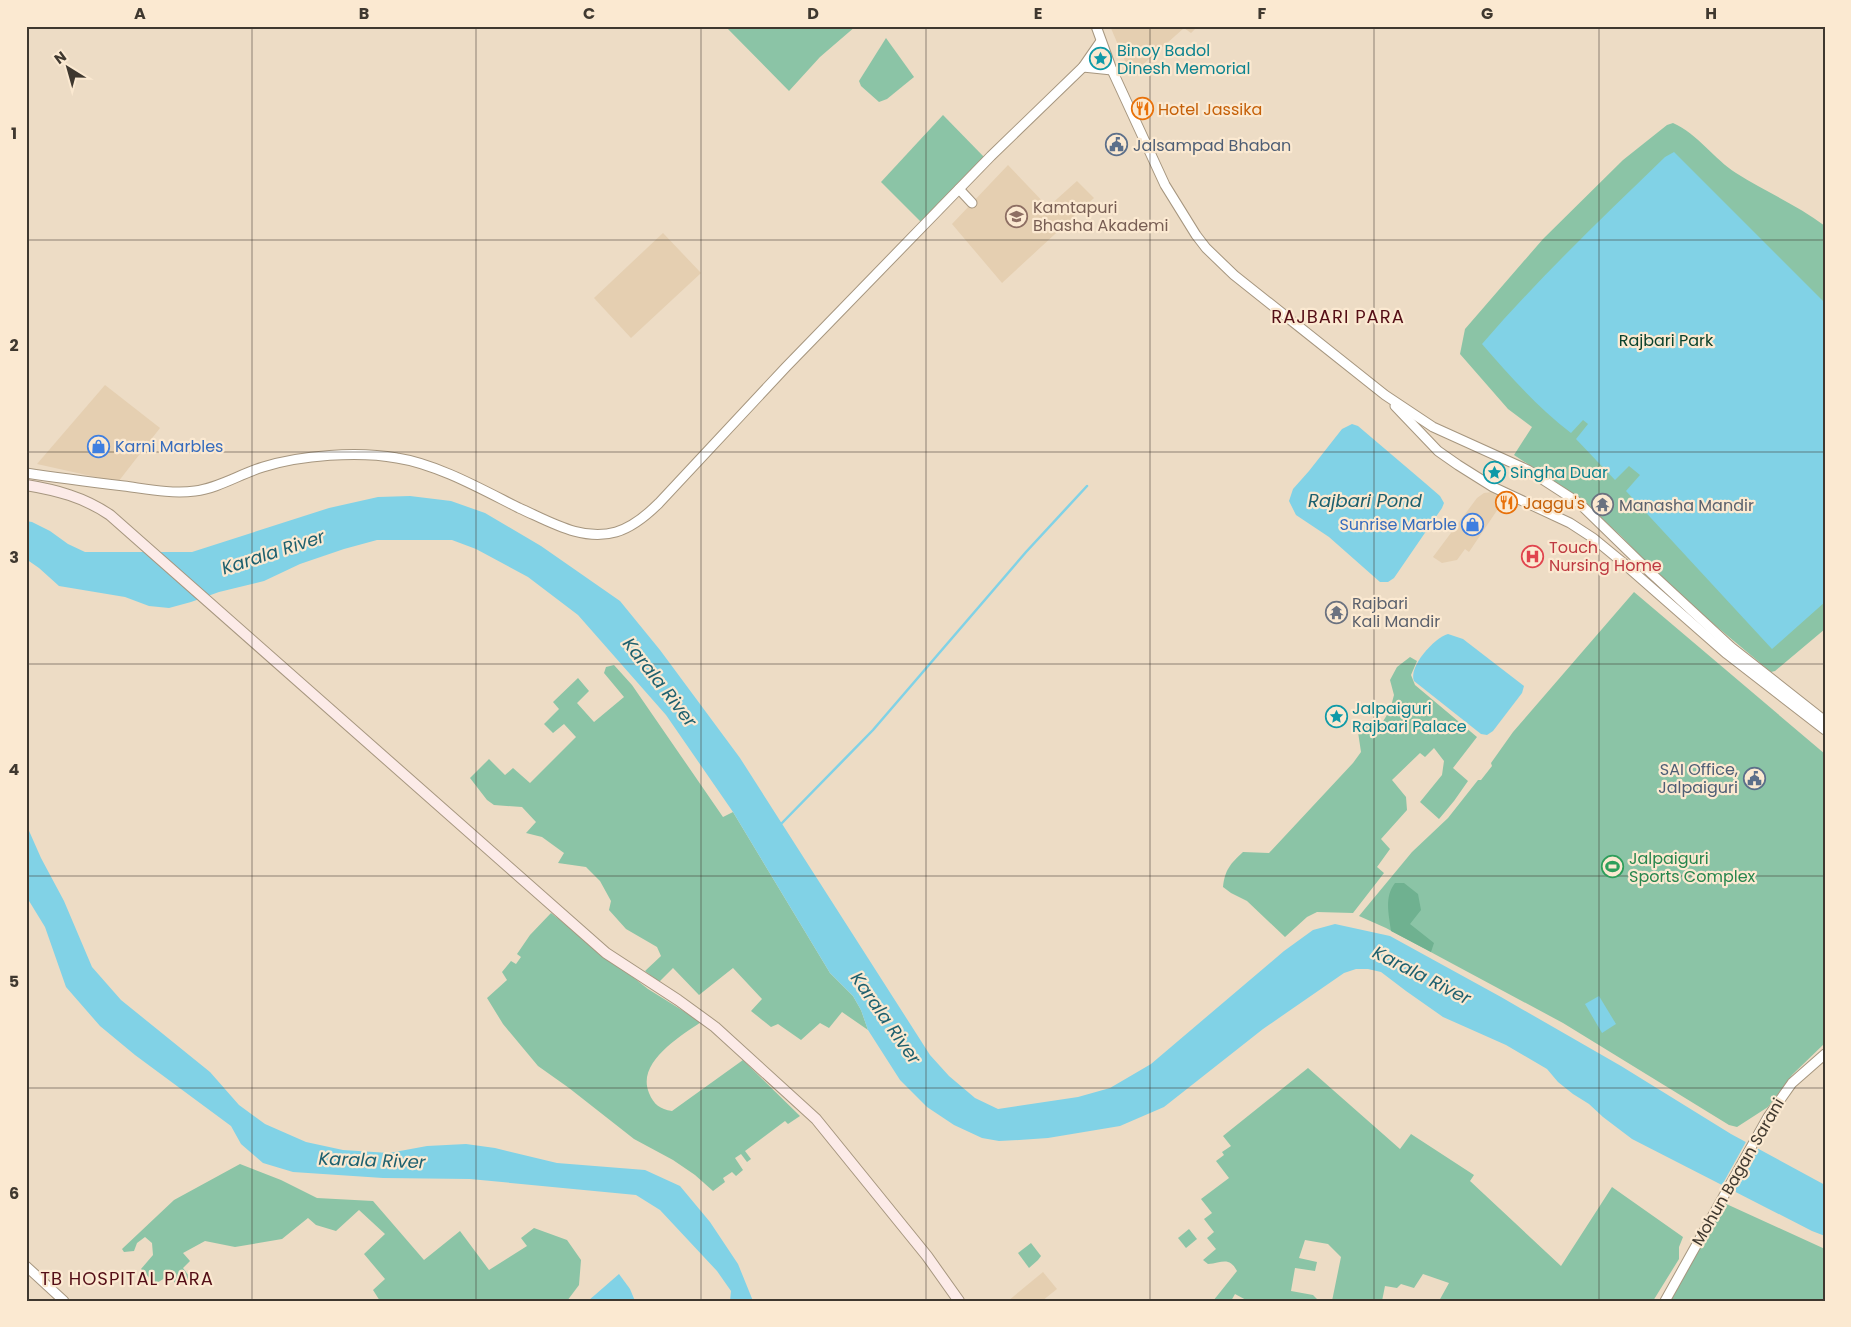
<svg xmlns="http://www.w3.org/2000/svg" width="1851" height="1327" viewBox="0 0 1851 1327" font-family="Poppins,sans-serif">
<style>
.built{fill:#e5cfb1}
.green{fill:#8bc4a6}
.forest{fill:#6fb190}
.water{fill:#81d2e6}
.pier{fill:#eddcc5}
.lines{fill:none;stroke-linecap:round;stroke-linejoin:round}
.stream{stroke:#81d2e6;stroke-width:2.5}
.tertiary-casing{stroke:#a6967f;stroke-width:11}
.secondary-casing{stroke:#a6967f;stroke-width:12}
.tertiary{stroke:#fff;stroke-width:9}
.secondary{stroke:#fcebe8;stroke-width:10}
.grid{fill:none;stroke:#3f382f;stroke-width:1;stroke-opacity:0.55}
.labels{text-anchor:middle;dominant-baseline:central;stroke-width:4.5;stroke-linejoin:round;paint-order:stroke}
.culture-label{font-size:16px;fill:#0d838f;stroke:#fbe9d1;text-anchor:start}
.food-label{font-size:16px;fill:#c56008;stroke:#fbe9d1;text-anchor:start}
.service-label{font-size:16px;fill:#4e5e75;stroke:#fbe9d1;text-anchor:start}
.education-label{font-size:16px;fill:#785e54;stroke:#fbe9d1;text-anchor:start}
.park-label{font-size:16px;fill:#0b422c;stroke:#fbe9d1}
.shop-label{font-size:16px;fill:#366cbe;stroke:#fbe9d1;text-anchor:start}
.worship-label{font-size:16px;fill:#5b616d;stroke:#fbe9d1;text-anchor:start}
.health-label{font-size:16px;fill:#be3a42;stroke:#fbe9d1;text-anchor:start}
.leisure-label{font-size:16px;fill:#27864d;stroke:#fbe9d1;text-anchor:start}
.street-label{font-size:16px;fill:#3f382f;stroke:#fbe9d1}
.neighbourhood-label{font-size:18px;letter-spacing:1px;fill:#540e16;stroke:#fbe9d1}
.water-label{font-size:18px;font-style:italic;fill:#1e606e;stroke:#fbe9d1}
.neatline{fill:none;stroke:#3f382f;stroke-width:2}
.grid-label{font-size:16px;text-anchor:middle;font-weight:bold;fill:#3f382f}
</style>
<rect width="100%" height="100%" fill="#eddcc5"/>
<g class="built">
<path d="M1110,26H1198L1191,33L1184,28L1131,75Z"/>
<path d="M1008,165L1048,207L1077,181L1094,198L1002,283L952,224Z"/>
<path d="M663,233L701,273L631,338L594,298Z"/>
<path d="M105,385L160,428L118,482L37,464Z"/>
<path d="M1492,492L1504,500L1469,552L1465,549L1457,560L1442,563L1433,557L1477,498L1484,493Z"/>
<path d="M1043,1272L1057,1289L1042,1301H1008Z"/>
</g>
<g class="green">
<path d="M725,26H856L820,57L789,91Z"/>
<path d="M886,38L914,77L887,99L879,102L861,86L859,81Z"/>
<path d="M943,115L984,157L922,223L881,182Z"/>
<path d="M1673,123C1698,134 1714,159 1736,173C1766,192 1797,205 1825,226V629L1775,671L1771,672L1674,591L1621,536L1582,500L1514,455L1532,427L1508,409L1460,354L1465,329L1543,239L1623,160L1667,125Z"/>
<path d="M1634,592L1825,754V1043L1792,1075L1768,1107L1737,1127L1729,1125L1563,1023L1386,928L1359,916L1412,852L1448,818L1478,780H1481L1492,766L1491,763L1513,732Z"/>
<path d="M1410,657L1417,661L1411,675L1415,685L1477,737L1453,768L1468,781L1454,801L1439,819L1420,802L1442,775L1444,761L1434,748L1425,757L1420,753L1392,780L1406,797L1407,810L1381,839L1390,849L1377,867L1384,873L1353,913L1317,912L1307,917L1285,937L1247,901L1231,893L1223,887C1225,870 1230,864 1243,852L1269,853L1353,763L1361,752L1358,732L1371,720L1382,723L1390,710L1394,695L1390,680L1397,667Z"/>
<path d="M614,665L632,685L723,817L733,812L830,973L853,996L861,1010L868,1030L842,1012L829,1028L820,1023L801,1040L778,1024L771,1027L751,1011L762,999L733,968L699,995L673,968L659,982L645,971L661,956L657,947L626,929L609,910L611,901L600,881L586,867L558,863L564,853L542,837L526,833L536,822L522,807L494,805L487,800L470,778L489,759L505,775L513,768L530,783L576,737L564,724L553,733L544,724L559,709L553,702L578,678L589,691L577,703L594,722L624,697L604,673L606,667Z"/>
<path d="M551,913L648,989L701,1022C681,1036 636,1062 649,1093C654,1105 660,1109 672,1111L743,1060L800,1116L788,1124L785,1121L745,1151L751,1159L747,1162L741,1154L735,1158L743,1170L736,1176L732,1172L723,1178L725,1182L713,1191L695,1175L673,1160L634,1139L569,1088L538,1066L503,1024L487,998L507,980L502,972L511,961L516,964L521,957L517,954L530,935Z"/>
<path d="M1308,1068L1400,1149L1411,1134L1474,1175L1470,1181L1561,1266L1612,1187L1683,1237L1679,1247V1259L1653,1301H1439L1449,1283L1423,1274L1414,1288L1401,1284L1397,1288L1385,1286L1382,1301H1332L1341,1257L1328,1244L1305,1240L1299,1258L1317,1262L1315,1271L1295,1268L1291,1291L1313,1295L1319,1301H1248L1235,1294L1231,1301H1213L1237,1271C1229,1256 1222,1263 1208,1264L1203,1260L1216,1249L1207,1238L1214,1232L1204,1219L1212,1213L1201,1199L1229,1178L1216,1161L1224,1155L1222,1152L1231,1146L1223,1136Z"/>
<path d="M240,1164L281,1180L317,1198L373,1201L424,1260L460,1231L489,1270L527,1246L521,1238L534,1228L567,1240L581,1260L579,1285L567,1301H380L373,1290L385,1279L364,1254L385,1234L359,1210L336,1231L316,1225L308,1218L282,1239L235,1247L205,1241L183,1253L190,1261L183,1268L195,1284L187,1287L182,1281L175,1283L170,1275L155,1284L141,1269L153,1255L152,1243L145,1237L137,1243L134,1251L124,1252L122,1249L174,1200Z"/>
<path d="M1722,1202L1825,1249V1301H1668Z"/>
<path d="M1189,1229L1197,1239L1186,1248L1178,1238Z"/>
<path d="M1031,1243L1041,1256L1038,1260L1029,1268L1018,1253Z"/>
</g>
<path class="forest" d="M1395,883H1404L1418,894L1421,910L1410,924L1434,943L1431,952L1391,931C1389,914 1384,897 1395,883Z"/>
<g class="water">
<path d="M1674,152L1825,303V602L1772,649L1626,491L1640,475L1629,466L1615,480L1576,439L1588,424L1583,420L1571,433C1537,407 1510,376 1482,344C1539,278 1602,218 1665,157Z"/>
<path d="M1352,424L1358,426L1425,483L1440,496L1444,503L1442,508L1394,578L1388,582H1380L1329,537L1296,515L1289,501L1293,489L1309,471L1342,429Z"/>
<path d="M410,496L451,501L485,513L541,546L620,601L660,650L740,758L930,1055L949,1076L975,1098L998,1109L1078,1097L1110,1088L1151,1064L1284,951L1313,930L1335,924L1390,936L1501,997L1621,1066L1731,1134L1825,1185V1236L1812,1231L1632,1139L1603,1117L1589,1104L1573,1094L1558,1082L1547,1069L1506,1045L1443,1017L1406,991L1381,972L1368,969H1356L1344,973L1263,1029L1164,1107L1120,1126L1048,1138L1019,1140L999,1141L982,1138L954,1125L927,1107L900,1080L868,1030L861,1010L853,996L830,973L733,812L666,715L578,615L528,577L476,549L452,540H377L344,549L300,564L264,581L219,592L191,602L169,608L149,606L125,597L59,586L39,568L26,559V521L32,522L50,531L68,544L85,552H192L329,508L378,497Z"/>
<path d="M1448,634L1463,639L1524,686L1522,693L1493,731L1487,735L1481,734L1414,681C1408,667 1434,638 1448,634Z"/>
<path d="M26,824L41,858L64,901L92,967L121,1000L210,1072L239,1105L265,1124L306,1142L343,1150L389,1153L427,1146L466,1144L495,1148L557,1163L645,1170L680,1186L710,1222L738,1264L753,1301H730L731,1291L717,1271L660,1210L636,1195L470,1179L383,1178L293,1172L263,1163L241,1144L231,1126L135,1055L100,1026L66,987L45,927L26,896Z"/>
<path d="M1599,996L1616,1024L1602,1033L1585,1004Z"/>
<path d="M619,1274L630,1289L635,1301H588Z"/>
</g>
<path class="pier" d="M1747,1140L1759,1147L1733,1193L1721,1187Z"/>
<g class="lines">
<path class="stream" d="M781,824L873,730L1026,552L1087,486"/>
<defs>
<g id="tertiary">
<path d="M1096,26L1112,70L1165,185L1196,235L1206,248L1234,275L1385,395L1433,427L1528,470L1579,503L1652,574L1731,647L1825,721"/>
<path d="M1083,67L1112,70"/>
<path d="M959,189L972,203"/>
<path d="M1395,406L1438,451L1458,465L1493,487L1570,523L1593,538L1621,561L1727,654L1825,730"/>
<path d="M26,473C59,478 91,482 124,486C147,489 171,494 195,491C219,488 240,474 263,467C301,455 358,451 397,458C437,464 483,490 519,508C549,521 582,542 616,532C633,527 647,515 659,503L786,367L922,227L991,156L1083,67L1101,41"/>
<path d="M26,1266L64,1301"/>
<path d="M1665,1301L1768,1117L1792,1083L1825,1054"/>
</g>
<path id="secondary" d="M26,485C56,490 84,497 110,515L606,953L678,1000L715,1027L816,1119L927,1256L959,1301"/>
</defs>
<use href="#tertiary" class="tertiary-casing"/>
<use href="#secondary" class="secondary-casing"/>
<use href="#tertiary" class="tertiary"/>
<use href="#secondary" class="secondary"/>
</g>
<path class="grid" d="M252,26V1301M476,26V1301M701,26V1301M926,26V1301M1150,26V1301M1374,26V1301M1599,26V1301M26,240H1825M26,452H1825M26,664H1825M26,876H1825M26,1088H1825"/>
<defs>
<symbol id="sight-ring" viewBox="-11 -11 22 22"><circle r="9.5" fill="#fbe9d1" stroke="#0f9aa8" stroke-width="1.5"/><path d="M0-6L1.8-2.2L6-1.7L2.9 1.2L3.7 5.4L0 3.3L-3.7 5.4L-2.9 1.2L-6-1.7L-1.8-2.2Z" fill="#0f9aa8"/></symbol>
<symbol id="restaurant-ring" viewBox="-11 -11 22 22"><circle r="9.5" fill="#fbe9d1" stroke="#e8710a" stroke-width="1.5"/><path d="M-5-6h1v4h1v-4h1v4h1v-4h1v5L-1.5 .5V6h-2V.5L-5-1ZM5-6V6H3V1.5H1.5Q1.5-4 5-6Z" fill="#e8710a"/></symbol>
<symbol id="civic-ring" viewBox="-11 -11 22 22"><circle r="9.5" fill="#fbe9d1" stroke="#5c6f8a" stroke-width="1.5"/><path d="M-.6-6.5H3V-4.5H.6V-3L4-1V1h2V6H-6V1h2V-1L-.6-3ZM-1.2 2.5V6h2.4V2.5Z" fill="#5c6f8a"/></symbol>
<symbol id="university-ring" viewBox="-11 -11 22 22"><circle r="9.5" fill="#fbe9d1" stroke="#8d6e63" stroke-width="1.5"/><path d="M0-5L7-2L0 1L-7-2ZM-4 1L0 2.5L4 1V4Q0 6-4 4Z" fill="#8d6e63"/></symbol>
<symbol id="shop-ring" viewBox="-11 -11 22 22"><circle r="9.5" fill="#fbe9d1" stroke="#3f7fe0" stroke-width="1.5"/><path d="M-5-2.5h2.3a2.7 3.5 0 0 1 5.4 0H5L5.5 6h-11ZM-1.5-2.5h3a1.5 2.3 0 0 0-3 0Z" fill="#3f7fe0"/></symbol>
<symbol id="temple-ring" viewBox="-11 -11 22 22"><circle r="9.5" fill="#fbe9d1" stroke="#6b7280" stroke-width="1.5"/><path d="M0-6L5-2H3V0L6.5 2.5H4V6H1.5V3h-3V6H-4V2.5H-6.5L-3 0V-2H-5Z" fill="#6b7280"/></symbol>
<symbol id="hospital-ring" viewBox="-11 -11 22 22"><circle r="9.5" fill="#fbe9d1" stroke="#e0444e" stroke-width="1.5"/><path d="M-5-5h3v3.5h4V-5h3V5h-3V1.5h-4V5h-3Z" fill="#e0444e"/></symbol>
<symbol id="stadium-ring" viewBox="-11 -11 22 22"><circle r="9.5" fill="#fbe9d1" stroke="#2e9e5b" stroke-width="1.5"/><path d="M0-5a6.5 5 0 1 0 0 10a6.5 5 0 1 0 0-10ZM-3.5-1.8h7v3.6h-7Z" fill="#2e9e5b"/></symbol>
</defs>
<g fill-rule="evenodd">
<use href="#sight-ring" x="1088" y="46" width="25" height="25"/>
<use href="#restaurant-ring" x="1130" y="96" width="25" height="25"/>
<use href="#civic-ring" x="1104" y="132" width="25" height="25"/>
<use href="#university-ring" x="1004" y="204" width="25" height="25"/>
<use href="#shop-ring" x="86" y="434" width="25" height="25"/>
<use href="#sight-ring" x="1482" y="460" width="25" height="25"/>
<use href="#restaurant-ring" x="1494" y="490" width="25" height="25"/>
<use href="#temple-ring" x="1590" y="492" width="25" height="25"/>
<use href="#shop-ring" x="1460" y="512" width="25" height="25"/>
<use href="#hospital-ring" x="1520" y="544" width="25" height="25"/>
<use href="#temple-ring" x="1324" y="600" width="25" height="25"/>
<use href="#sight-ring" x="1324" y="704" width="25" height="25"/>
<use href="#civic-ring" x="1742" y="766" width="25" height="25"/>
<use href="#stadium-ring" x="1600" y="854" width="25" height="25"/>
</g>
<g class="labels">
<g class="culture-label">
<text x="1117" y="50">Binoy Badol<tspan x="1117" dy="18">Dinesh Memorial</tspan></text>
<text x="1510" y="472">Singha Duar</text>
<text x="1352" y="708">Jalpaiguri<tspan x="1352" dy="18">Rajbari Palace</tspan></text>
</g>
<g class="food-label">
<text x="1158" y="109">Hotel Jassika</text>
<text x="1523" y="503">Jaggu's</text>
</g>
<g class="service-label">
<text x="1133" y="145">Jalsampad Bhaban</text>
<text x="1738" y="769" text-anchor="end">SAI Office,<tspan x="1738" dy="18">Jalpaiguri</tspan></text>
</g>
<g class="education-label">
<text x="1033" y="207">Kamtapuri<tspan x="1033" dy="18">Bhasha Akademi</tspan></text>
</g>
<g class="park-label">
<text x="1666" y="340">Rajbari Park</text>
</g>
<g class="shop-label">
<text x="115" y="446">Karni Marbles</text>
<text x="1457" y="524" text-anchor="end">Sunrise Marble</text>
</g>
<g class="worship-label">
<text x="1619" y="505">Manasha Mandir</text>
<text x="1352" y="603">Rajbari<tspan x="1352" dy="18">Kali Mandir</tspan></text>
</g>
<g class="health-label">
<text x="1549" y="547">Touch<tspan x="1549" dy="18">Nursing Home</tspan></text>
</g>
<g class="leisure-label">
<text x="1629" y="858">Jalpaiguri<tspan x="1629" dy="18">Sports Complex</tspan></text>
</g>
<g class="street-label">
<text transform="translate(1738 1172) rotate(-60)">Mohun Bagan Sarani</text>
</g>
<g class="neighbourhood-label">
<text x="1338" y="316">RAJBARI PARA</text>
<text x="127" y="1278">TB HOSPITAL PARA</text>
</g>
<g class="water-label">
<text x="1365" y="500">Rajbari Pond</text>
<text transform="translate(273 552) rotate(-18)">Karala River</text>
<text transform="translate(660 682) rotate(52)">Karala River</text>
<text transform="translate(1422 975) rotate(27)">Karala River</text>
<text transform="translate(886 1018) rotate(55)">Karala River</text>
<text transform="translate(372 1160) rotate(2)">Karala River</text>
</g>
</g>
<rect width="1851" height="1327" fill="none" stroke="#fbe9d1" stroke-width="55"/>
<g transform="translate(68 68) rotate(323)" stroke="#fbe9d1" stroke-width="4" paint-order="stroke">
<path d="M0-4L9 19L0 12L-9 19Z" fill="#3f382f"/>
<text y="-8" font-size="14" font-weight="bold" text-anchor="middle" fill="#3f382f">N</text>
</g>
<rect x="28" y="28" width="1796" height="1272" class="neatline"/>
<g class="grid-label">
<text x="140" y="19">A</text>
<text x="364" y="19">B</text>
<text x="589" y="19">C</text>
<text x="813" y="19">D</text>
<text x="1038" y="19">E</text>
<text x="1262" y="19">F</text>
<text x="1487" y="19">G</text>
<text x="1711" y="19">H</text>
<text x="14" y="139">1</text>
<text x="14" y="351">2</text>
<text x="14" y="563">3</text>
<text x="14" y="775">4</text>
<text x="14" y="987">5</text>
<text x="14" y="1199">6</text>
</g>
</svg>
